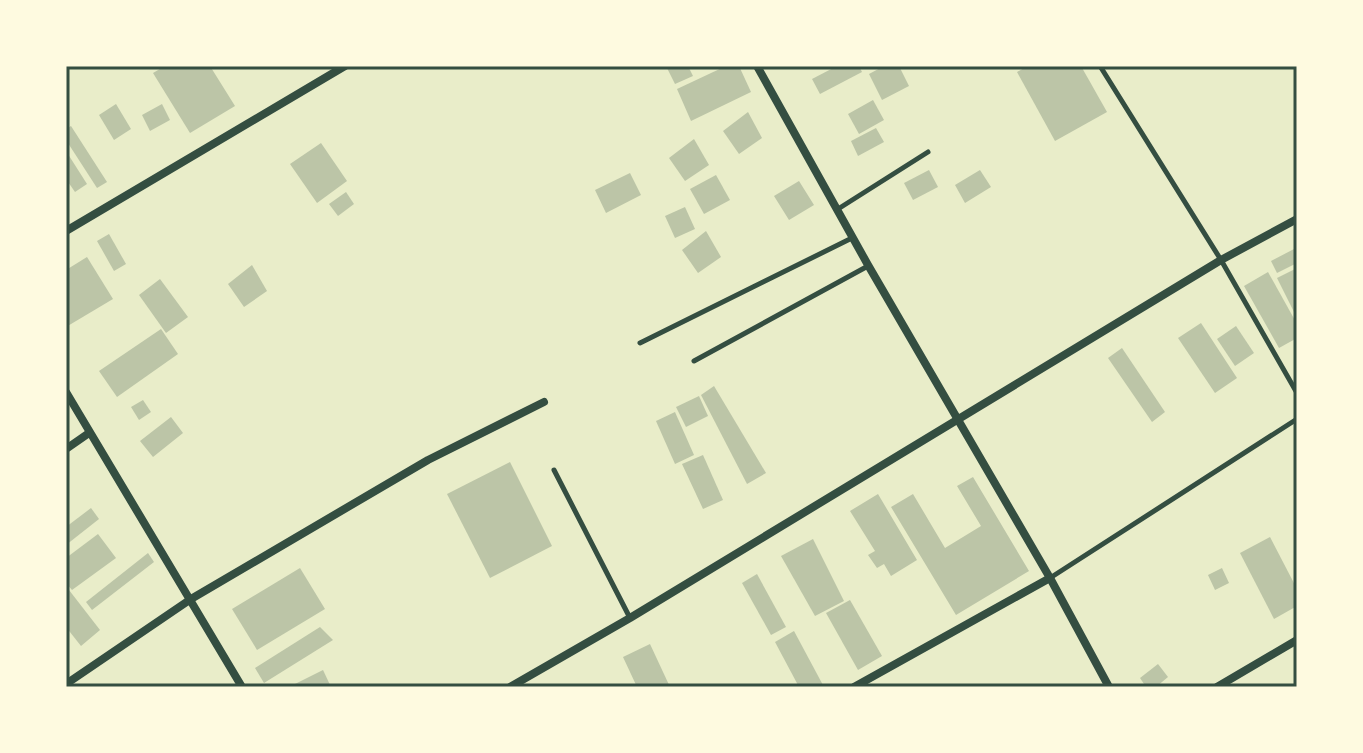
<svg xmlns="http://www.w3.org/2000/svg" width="1363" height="753" viewBox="0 0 1363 753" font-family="Roboto,sans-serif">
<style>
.building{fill:#bcc5a7}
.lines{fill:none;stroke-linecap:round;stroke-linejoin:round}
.service{stroke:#344e41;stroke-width:5}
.minor{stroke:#344e41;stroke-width:8}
.neatline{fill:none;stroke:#344e41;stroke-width:3}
</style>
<rect width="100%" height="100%" fill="#e9edc9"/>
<g class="building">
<path d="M165,66H210L235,106L190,133L153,73Z"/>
<path d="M666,66H688L693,76L675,84Z"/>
<path d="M726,66H739L751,92L691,121L677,89Z"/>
<path d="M837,66H859L862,72L820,94L812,79Z"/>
<path d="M884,66H899L909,86L882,100L869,74Z"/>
<path d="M1028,66H1081L1107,112L1055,141L1017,72Z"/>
<path d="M873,100L884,120L859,134L848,114Z"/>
<path d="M116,104L131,129L114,140L99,115Z"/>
<path d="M162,104L170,120L150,131L142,115Z"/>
<path d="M748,112L762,138L739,154L723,131Z"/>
<path d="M71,126L107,182L97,188L66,140V129Z"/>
<path d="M876,128L884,142L858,156L851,141Z"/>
<path d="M694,139L709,165L685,181L669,158Z"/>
<path d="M321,143L347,181L317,203L290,164Z"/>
<path d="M66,151L87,184L75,192L66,179Z"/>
<path d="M929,170L938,187L913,200L904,183Z"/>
<path d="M980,170L991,187L965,203L955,185Z"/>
<path d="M630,173L641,195L606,213L595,190Z"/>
<path d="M716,175L730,200L704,214L690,189Z"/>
<path d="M799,181L814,205L789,220L774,196Z"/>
<path d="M346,192L354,204L338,216L329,204Z"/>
<path d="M685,207L695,229L675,238L665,216Z"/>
<path d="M706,231L721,257L698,273L682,250Z"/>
<path d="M109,234L126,264L114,271L97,241Z"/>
<path d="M1294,249L1297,263L1277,273L1271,261Z"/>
<path d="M87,257L113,299L66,327V270Z"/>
<path d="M252,265L267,291L244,307L228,284Z"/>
<path d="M1297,268V318L1277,278Z"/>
<path d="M1268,272L1297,324V338L1279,348L1244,286Z"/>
<path d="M160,279L188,317L166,333L139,295Z"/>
<path d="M1201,323L1237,378L1215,393L1178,338Z"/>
<path d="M1236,326L1254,353L1235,366L1217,339Z"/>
<path d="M161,329L178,354L117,397L99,371Z"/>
<path d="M1122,348L1165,412L1152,422L1108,358Z"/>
<path d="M714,386L766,473L747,484L701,395Z"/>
<path d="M699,396L708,416L686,427L676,407Z"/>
<path d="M143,400L151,412L139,420L131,407Z"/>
<path d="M675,412L694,455L675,464L656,421Z"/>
<path d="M171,417L183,433L153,457L140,441Z"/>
<path d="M703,455L723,500L703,509L682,464Z"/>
<path d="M510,462L552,546L490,578L447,494Z"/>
<path d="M973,477L1029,571L956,615L891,507L913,494L945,548L981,526L957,486Z"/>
<path d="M878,494L917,560L891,576L884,564L877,568L868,555L875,551L850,511Z"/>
<path d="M91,508L99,519L66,545V527Z"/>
<path d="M98,534L116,558L72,590L66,583V558Z"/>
<path d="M1270,537L1297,589V606L1274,619L1240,553Z"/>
<path d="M813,539L844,601L815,616L781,556Z"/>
<path d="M148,553L154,562L92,610L86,602Z"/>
<path d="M300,568L325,609L257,650L232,609Z"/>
<path d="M1222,568L1229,583L1215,590L1208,575Z"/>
<path d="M757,574L786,627L771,635L742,583Z"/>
<path d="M69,590L100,630L81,646L66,627V593Z"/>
<path d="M850,600L882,656L858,670L826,613Z"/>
<path d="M320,627L333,640L264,683L255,668Z"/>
<path d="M794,631L824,687H799L775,642Z"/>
<path d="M650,644L670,687H637L623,657Z"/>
<path d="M1158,664L1168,677L1156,687H1146L1140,678Z"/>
<path d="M323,670L331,687H289Z"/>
</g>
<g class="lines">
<g class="service">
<path d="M1100,66L1221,260L1297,393"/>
<path d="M838,209L928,152"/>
<path d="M640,343L852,238"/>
<path d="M694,361L868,266"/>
<path d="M554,470L630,618"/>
<path d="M1050,578L1297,419"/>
</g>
<g class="minor">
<path d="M757,66L868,265L1050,578L1109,687"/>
<path d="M66,231L345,66"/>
<path d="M66,392L242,687"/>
<path d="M66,449L89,433"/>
<path d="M66,684L191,599L428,460L544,402"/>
<path d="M510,687L630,618L1221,260L1297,219"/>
<path d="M854,687L1050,578"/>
<path d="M1217,687L1297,640"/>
</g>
</g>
<rect width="1363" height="753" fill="none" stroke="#fefae0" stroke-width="136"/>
<rect x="68" y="68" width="1227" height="617" class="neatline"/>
</svg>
